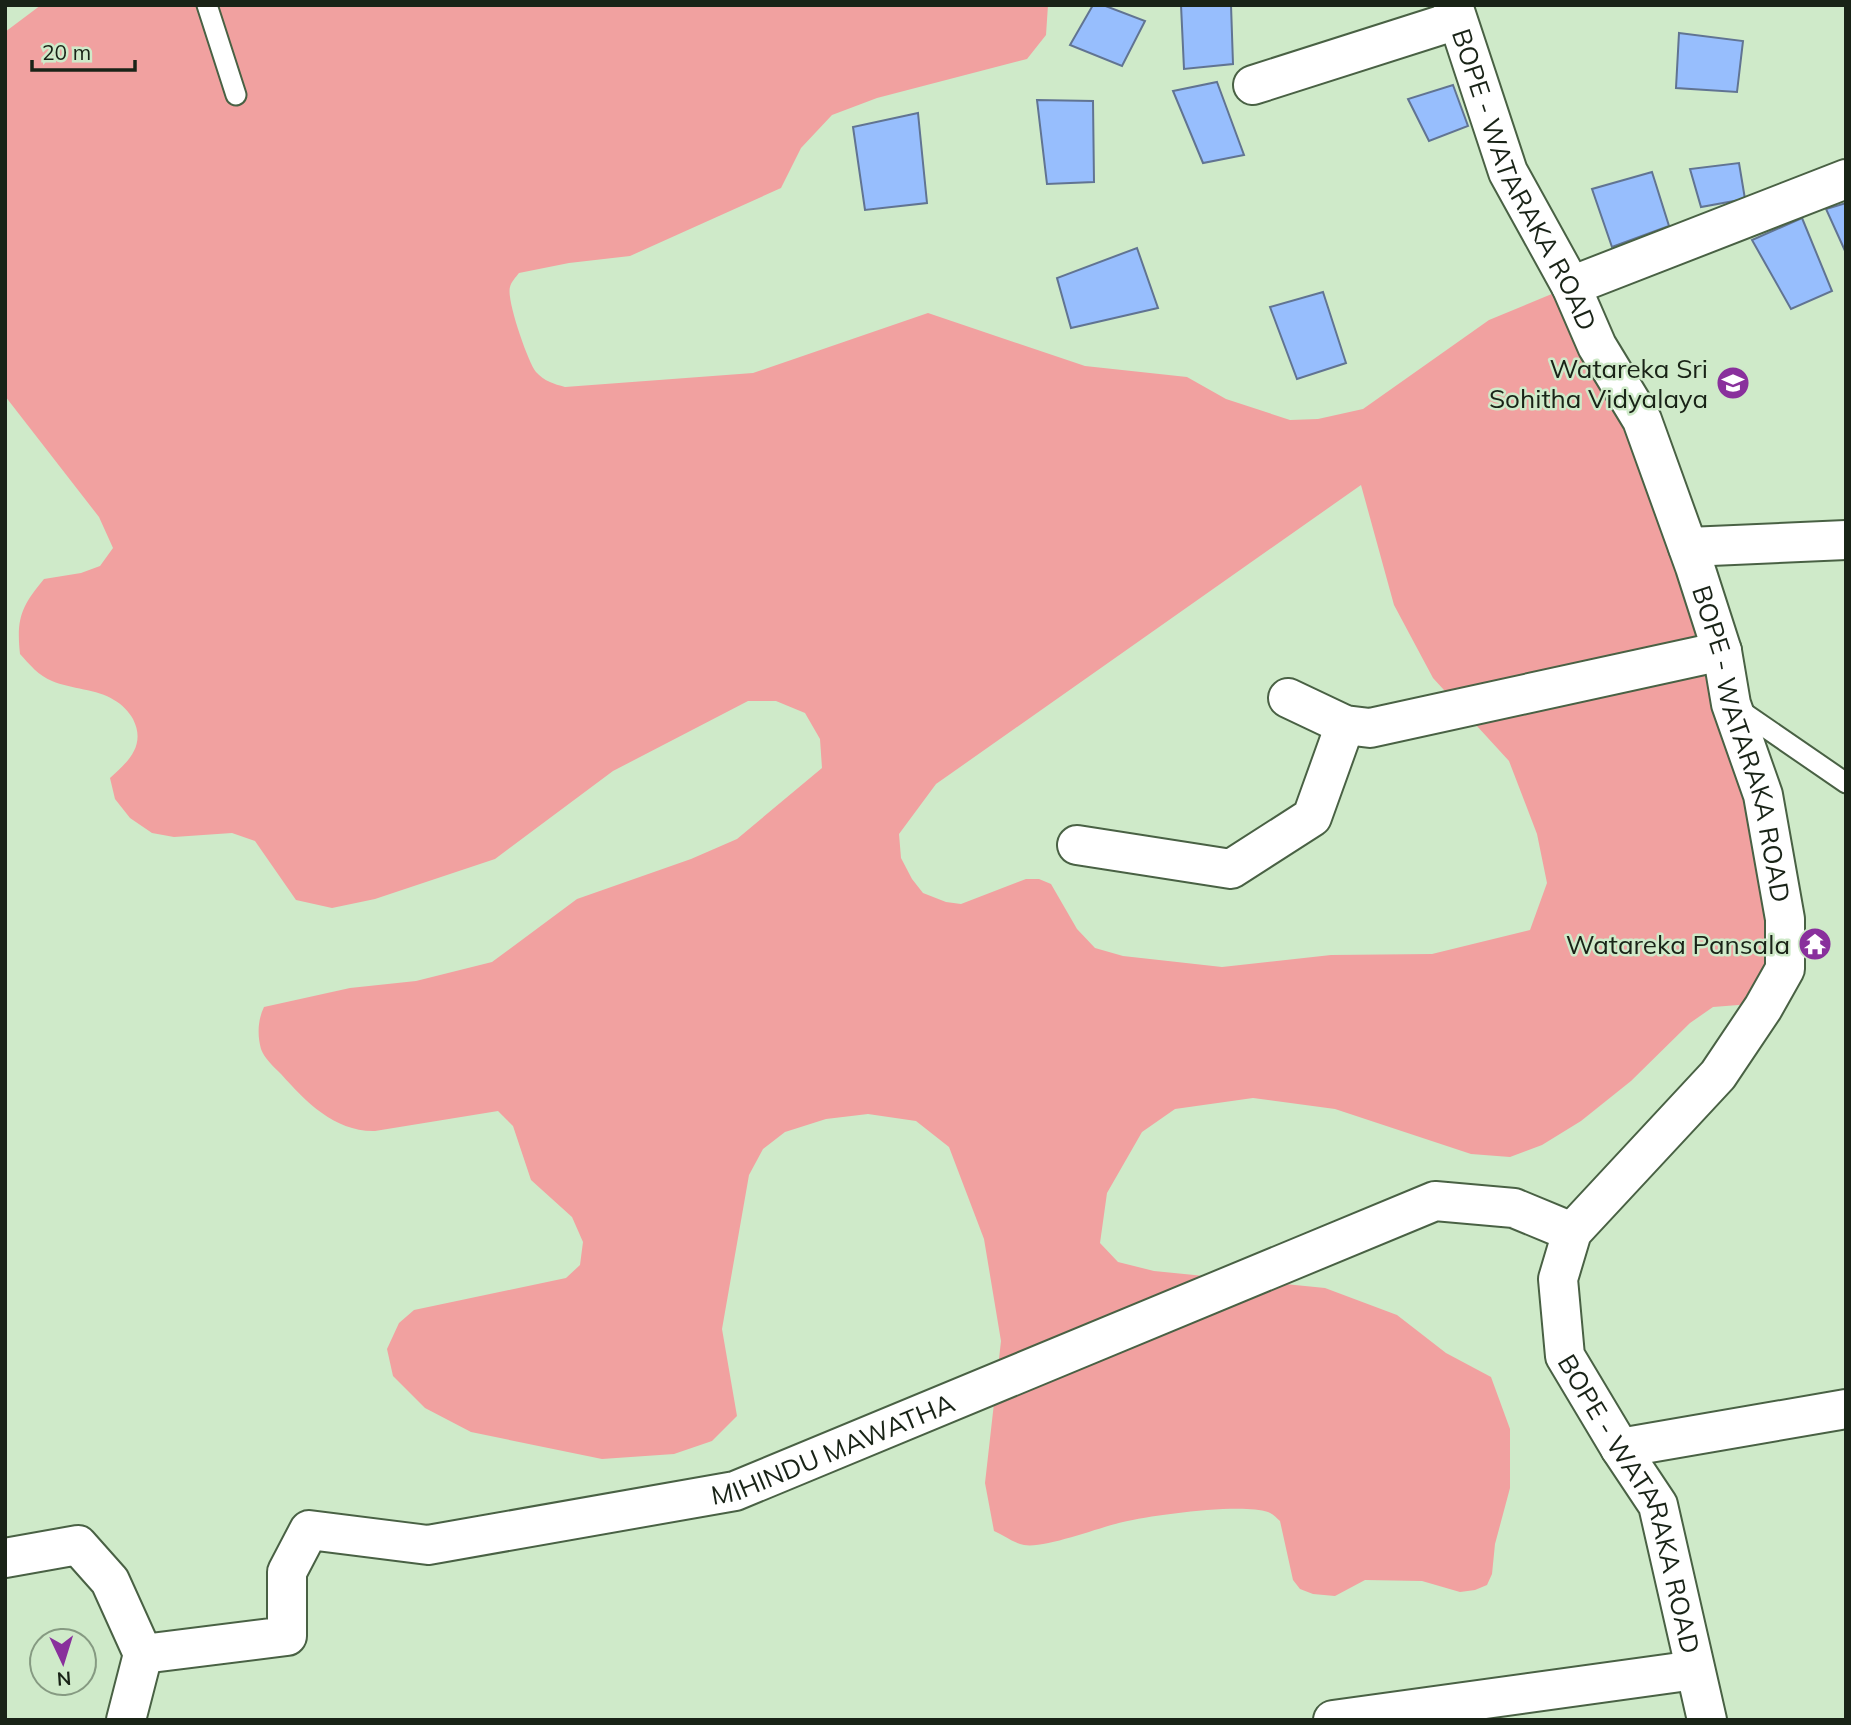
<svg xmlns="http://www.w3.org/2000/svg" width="1851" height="1725" viewBox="0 0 1851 1725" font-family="Mulish,sans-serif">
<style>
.green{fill:#f1a1a0;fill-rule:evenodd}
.building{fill:#97befd;stroke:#617492;stroke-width:2}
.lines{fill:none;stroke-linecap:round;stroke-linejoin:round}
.lane-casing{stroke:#496144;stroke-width:23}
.street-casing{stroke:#496144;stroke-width:42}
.secondary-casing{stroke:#496144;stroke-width:42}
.lane{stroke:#fff;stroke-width:19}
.street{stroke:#fff;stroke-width:38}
.secondary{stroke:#fff;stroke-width:38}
.labels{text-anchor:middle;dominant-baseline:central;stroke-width:5;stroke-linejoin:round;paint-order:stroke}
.street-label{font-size:26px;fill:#192317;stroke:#cfeac9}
.poi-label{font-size:26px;fill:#192317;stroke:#cfeac9;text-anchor:end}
</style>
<rect width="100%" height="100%" fill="#cfeac9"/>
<path class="green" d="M41,5H1048L1046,35L1027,59L877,98L832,115L801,148L781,188L630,256L569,263L519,273C516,277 511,282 510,287C506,299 528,362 536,372C544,381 554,384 565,387L753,373L928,313L1085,366L1187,377L1226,399L1290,420L1318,419L1363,409L1489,320L1571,286L1642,420L1785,919L1751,1004L1713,1007L1690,1023L1631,1081L1581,1121L1542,1145L1510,1157L1471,1154L1335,1109L1253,1098L1175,1109L1142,1132L1107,1193L1100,1243L1118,1262L1154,1271L1325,1288L1397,1315L1446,1353L1491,1377L1510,1429V1488L1495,1544L1492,1574L1487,1585L1475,1590L1460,1592L1422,1581L1365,1580L1335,1596L1313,1594L1300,1589L1293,1580L1280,1521C1276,1517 1273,1514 1268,1512C1241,1503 1153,1515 1123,1522C1100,1527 1044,1549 1024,1545C1014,1543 1003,1535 994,1531L985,1483L1001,1341L984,1239L949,1147L916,1121L868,1114L826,1119L785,1132L763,1149L749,1175L722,1329L737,1416L712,1441L674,1454L602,1459L471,1432L425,1408L393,1376L387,1349L399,1323L414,1310L566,1278L580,1265L583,1242L572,1217L531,1180L513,1126L498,1111L375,1131C335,1132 306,1102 281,1074C274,1067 264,1058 261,1049C257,1035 258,1019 264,1007L350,988L416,981L492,962L577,899L691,859L737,839L822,768L820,739L805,713L776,701H748L613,771L495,859L375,899L332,908L296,900L255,841L232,833L174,837L152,833L130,818L115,799L110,778C129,761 146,745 133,719C129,712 122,704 114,700C97,689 71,689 52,681C39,676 29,664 20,654C16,617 22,606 44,579L81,573L100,566L113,548L99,517L5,396V32ZM1361,485L1394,605L1433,678L1509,761L1537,834L1547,883L1530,930L1432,954L1331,955L1222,967L1123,956L1095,948L1077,929L1051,884L1039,879H1026L961,904L946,902L923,893L912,879L901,858L899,834L936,784Z"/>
<g class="building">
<path d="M1093,5H1103L1145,21L1122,66L1070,45Z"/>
<path d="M1181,5H1231L1233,64L1184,69Z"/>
<path d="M1679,33L1743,41L1737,92L1676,88Z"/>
<path d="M1217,82L1244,155L1203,163L1173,91Z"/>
<path d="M1453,85L1468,126L1429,141L1408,99Z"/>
<path d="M1037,100L1093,101L1094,182L1047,184Z"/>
<path d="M918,113L927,203L865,210L853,127Z"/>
<path d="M1739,163L1745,199L1701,207L1690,169Z"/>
<path d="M1652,172L1669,226L1612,247L1592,189Z"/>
<path d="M1846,203V253L1826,209Z"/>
<path d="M1802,218L1832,291L1791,309L1752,240Z"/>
<path d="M1137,248L1158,308L1071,328L1057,278Z"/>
<path d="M1323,292L1346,363L1297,379L1270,307Z"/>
</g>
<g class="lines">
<defs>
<g id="lane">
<path d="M207,5L236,95"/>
<path d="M1737,708L1846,783"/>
</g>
<g id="street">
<path d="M1253,85L1457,20"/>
<path d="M1571,286L1846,179"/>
<path d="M1688,547L1846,540"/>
<path d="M1288,698L1345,725L1370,728L1722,651"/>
<path d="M1077,845L1231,869L1312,817L1345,725"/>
<path d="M1620,1448L1846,1409"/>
<path d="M5,1558L78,1545L110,1581L143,1654L126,1720"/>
<path id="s1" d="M143,1654L287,1636V1572L309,1530L428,1545L735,1491L1435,1201L1514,1208L1572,1232"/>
<path d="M1333,1720L1695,1670"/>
</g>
<g id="secondary">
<path id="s2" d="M1453,5L1508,172L1571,286L1597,346L1642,420L1695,567L1722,651L1731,704L1763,795L1785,919V969L1763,1008L1718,1075L1572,1232L1558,1279L1565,1356L1620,1448L1658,1505L1707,1720"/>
</g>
</defs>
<use href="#lane" class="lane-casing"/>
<use href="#street" class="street-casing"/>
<use href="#secondary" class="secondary-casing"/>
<use href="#lane" class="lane"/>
<use href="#street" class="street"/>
<use href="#secondary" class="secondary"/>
</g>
<defs>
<symbol id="school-disc" viewBox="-11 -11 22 22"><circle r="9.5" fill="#89309c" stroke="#cfeac9"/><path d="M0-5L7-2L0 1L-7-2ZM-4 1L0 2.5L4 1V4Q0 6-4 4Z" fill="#fff"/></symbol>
<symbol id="temple-disc" viewBox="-11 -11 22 22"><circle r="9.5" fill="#89309c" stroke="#cfeac9"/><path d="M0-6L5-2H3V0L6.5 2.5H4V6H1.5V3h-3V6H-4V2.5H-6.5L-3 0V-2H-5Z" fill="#fff"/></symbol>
</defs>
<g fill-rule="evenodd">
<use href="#school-disc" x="1714" y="364" width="38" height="38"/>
<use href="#temple-disc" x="1796" y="925" width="38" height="38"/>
</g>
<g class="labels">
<g class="street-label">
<text stroke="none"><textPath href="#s2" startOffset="189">BOPE - WATARAKA ROAD</textPath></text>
<text stroke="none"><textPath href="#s2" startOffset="798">BOPE - WATARAKA ROAD</textPath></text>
<text stroke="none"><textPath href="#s1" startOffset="794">MIHINDU MAWATHA</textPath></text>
<text stroke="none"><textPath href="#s2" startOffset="1659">BOPE - WATARAKA ROAD</textPath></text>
</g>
<g class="poi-label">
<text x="1708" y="368">Watareka Sri<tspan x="1708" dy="30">Sohitha Vidyalaya</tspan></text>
<text x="1790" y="944">Watareka Pansala</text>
</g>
</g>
<rect width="1851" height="1725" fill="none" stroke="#192317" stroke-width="14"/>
<g transform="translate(63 1662) rotate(176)"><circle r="33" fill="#cfeac9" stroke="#869a82" stroke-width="2"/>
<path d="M0-5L12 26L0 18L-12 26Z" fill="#89309c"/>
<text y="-10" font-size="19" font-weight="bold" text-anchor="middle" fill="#192317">N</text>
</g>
<path d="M32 60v10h103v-10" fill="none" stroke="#192317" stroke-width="3.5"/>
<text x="42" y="60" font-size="21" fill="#192317" stroke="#cfeac9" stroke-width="5" paint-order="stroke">20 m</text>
</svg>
